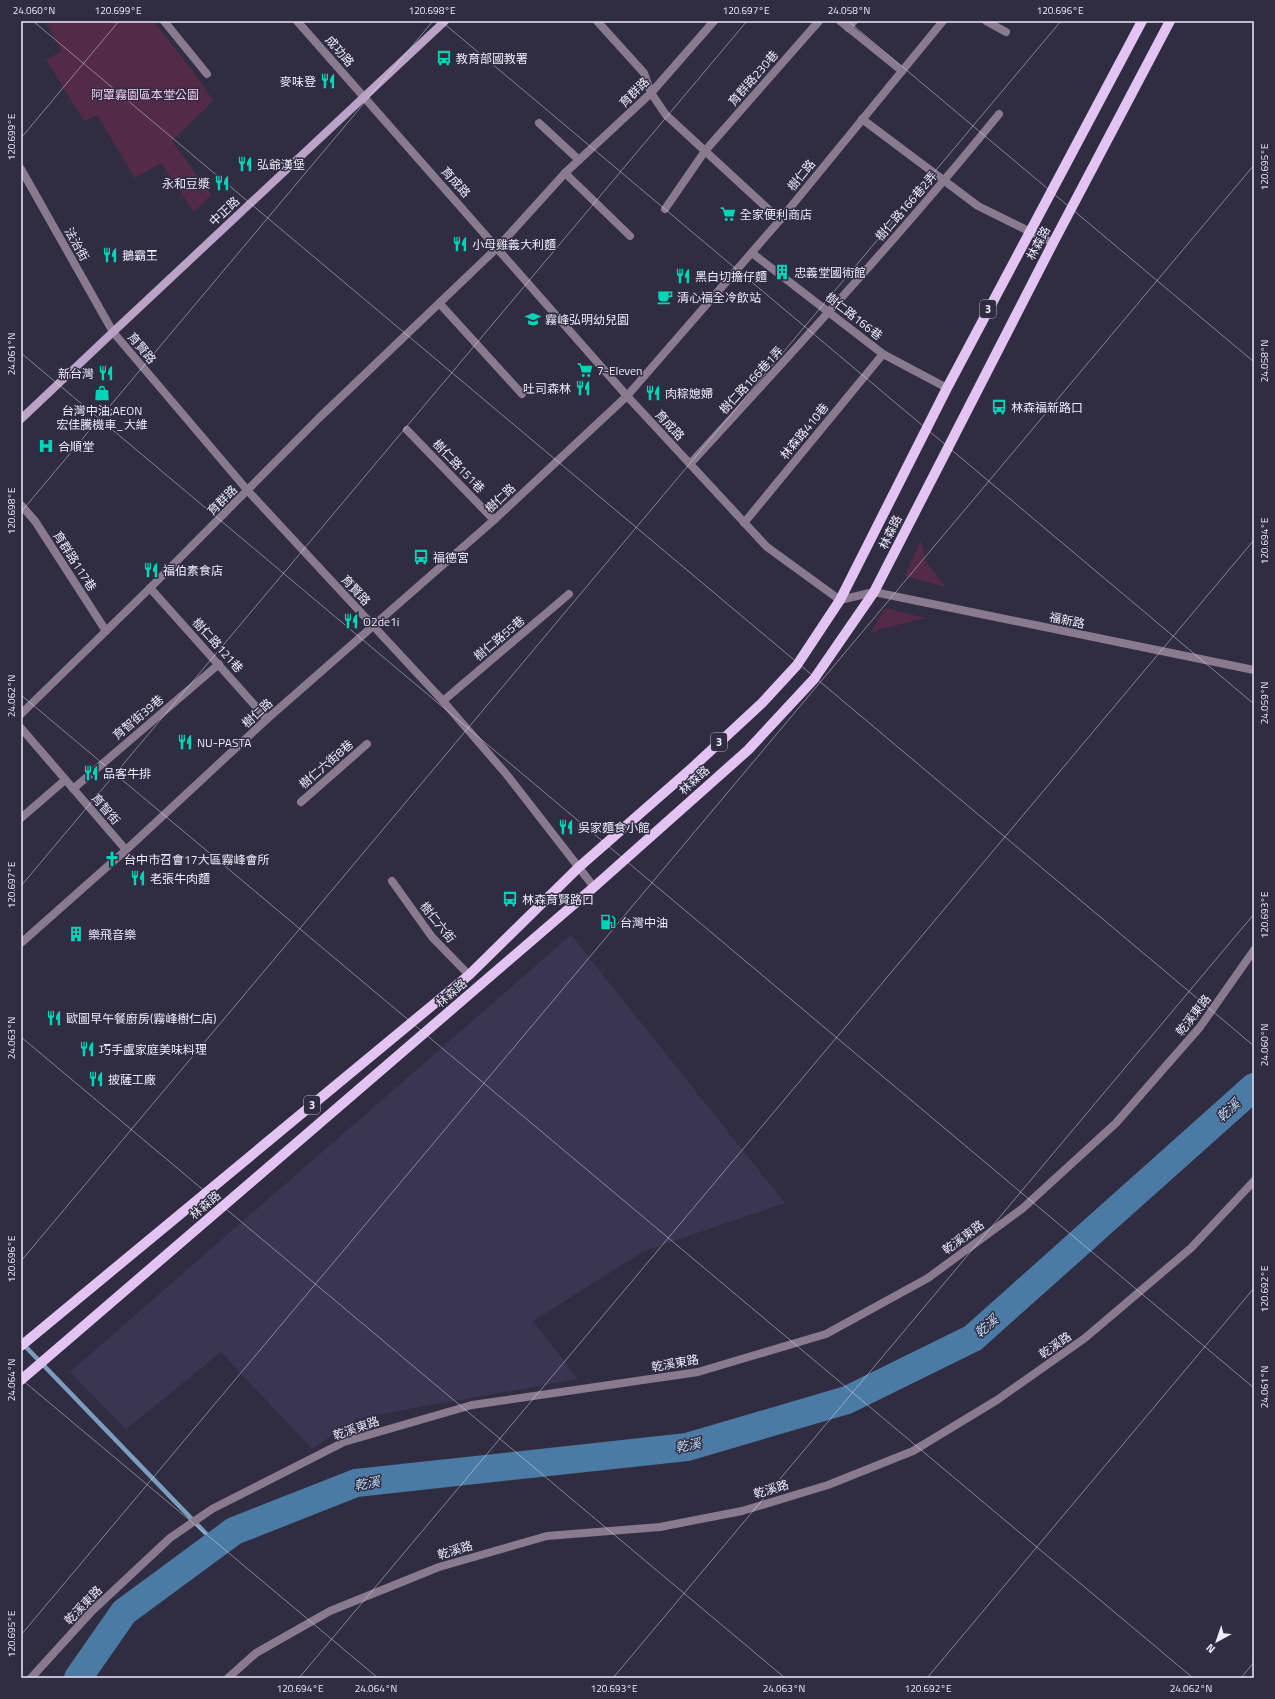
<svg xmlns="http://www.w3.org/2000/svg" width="1275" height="1699" viewBox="0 0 1275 1699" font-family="'Titillium Web','Noto Sans TC',sans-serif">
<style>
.built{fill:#3a3551}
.green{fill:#532b49}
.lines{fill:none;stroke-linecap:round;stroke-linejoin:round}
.stream{stroke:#7c9dbe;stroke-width:4.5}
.river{stroke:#4b7ba4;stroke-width:28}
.street{stroke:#897a90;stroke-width:8}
.secondary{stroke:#bba3c7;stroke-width:8}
.primary{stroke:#e2c3f1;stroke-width:10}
.ticks{fill:none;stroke:#edebfa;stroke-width:1;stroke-opacity:0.45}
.labels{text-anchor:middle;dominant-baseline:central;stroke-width:3;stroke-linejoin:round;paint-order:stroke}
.shield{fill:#302d43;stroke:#b4b2c3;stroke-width:1}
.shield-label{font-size:11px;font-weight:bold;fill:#edebfa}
.street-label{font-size:12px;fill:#edebfa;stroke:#302d43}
.poi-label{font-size:12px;fill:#edebfa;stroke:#302d43;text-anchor:start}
.park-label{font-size:12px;fill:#facbec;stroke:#302d43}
.water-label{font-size:13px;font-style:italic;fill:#c2def7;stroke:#302d43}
.neatline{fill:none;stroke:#edebfa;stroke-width:1.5}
.ticks-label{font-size:10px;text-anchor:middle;fill:#edebfa}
</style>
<rect width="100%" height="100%" fill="#302d43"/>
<path class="built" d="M571,935L785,1203L644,1251L533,1321L578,1379L358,1418L312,1449L221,1352L126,1429L70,1372Z"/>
<g class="green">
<path d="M45,21H153L196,75L213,101L172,141L211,195L194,212L161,163L135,178L97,115L84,121L46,60L62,51Z"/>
<path d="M921,540L926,562L946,587L905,576Z"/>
<path d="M885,608L925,618L881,629L870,634Z"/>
</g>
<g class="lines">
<path class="stream" d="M23,1344L216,1544"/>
<path class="river" d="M78,1678L124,1612L234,1531L356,1483L687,1447L847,1400L973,1338L1254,1087"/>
<g class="street">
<path d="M164,21L207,74"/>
<path d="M297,21L627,396L767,547L840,600L874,592L1254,670"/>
<path d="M597,21L644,73L651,93L666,115L780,220"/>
<path d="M840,21L902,71"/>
<path d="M986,21L1006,32"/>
<path d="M848,28L854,21"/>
<path d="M862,119L978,206L1053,243"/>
<path d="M539,123L579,160"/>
<path d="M21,169L113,332L248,491L443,701L507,775L594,887"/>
<path d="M565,173L630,236"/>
<path d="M665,209L705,151L819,21"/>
<path d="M752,253L883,354L947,388"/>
<path d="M440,304L522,394"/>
<path d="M407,430L494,520"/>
<path d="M690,464C795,349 901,235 999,114"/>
<path d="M21,505L35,521L106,631"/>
<path d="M744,523L883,354"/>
<path d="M150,588L267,719"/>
<path d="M443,701L569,594"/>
<path d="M21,714L150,588L319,418L498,247L565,173L651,93L714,21"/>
<path d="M21,728L126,850"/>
<path d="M73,789L219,664"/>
<path d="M301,802L367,744"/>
<path d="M21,818L65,780"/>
<path d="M392,881L432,937L469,975"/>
<path d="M21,943L126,850L267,719L494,520L627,396L780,220L943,21"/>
<path d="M31,1678L92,1611L170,1538L212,1509L344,1442L472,1405L698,1372L826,1334L928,1278L1023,1208L1116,1123L1200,1027L1254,950"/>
<path d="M228,1678L256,1653L330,1611L439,1567L547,1536L660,1527L742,1511L828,1485L913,1451L997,1400L1085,1338L1191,1248L1254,1181"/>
</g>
<path class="secondary" d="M21,419L113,332L445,21"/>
<g class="primary">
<path d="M21,1346L469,975L579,867L692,768L762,703L797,665L840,600L947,388L1142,21"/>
<path d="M21,1380L594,887L748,750L814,679L874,592L1053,243L1170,21"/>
</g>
</g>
<path class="ticks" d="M33,21L1254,1046M441,21L1254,704M848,21L1254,362M21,138L119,21M21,353L1254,1388M21,512L433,21M21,695L1193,1678M21,886L747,21M21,1037L785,1678M21,1261L1061,21M21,1379L378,1678M21,1635L1254,165M299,1678L1254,540M613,1678L1254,914M927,1678L1254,1288M1241,1678L1254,1662"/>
<defs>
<symbol id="bus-bare" viewBox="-9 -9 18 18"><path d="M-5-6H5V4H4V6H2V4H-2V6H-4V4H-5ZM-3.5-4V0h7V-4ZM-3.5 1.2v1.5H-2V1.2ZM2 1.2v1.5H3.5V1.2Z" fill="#00d5b7" stroke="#302d43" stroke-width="2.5" paint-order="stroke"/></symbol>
<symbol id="restaurant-bare" viewBox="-9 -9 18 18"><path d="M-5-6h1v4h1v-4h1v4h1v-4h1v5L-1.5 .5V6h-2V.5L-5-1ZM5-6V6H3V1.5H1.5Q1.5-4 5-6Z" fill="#00d5b7" stroke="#302d43" stroke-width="2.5" paint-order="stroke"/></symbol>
<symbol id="supermarket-bare" viewBox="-9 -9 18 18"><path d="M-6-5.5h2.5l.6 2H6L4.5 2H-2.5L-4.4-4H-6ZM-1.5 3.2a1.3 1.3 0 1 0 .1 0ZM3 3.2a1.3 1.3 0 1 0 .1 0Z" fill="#00d5b7" stroke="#302d43" stroke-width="2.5" paint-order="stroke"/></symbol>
<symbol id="building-bare" viewBox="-9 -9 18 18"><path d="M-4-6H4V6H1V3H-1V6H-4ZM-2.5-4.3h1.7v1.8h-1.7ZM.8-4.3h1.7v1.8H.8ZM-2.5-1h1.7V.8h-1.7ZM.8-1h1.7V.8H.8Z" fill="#00d5b7" stroke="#302d43" stroke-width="2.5" paint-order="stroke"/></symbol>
<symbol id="cafe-bare" viewBox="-9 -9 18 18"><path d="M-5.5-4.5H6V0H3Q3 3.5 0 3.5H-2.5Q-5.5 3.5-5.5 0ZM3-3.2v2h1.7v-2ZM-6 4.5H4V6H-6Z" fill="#00d5b7" stroke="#302d43" stroke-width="2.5" paint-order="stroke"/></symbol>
<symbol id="school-bare" viewBox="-9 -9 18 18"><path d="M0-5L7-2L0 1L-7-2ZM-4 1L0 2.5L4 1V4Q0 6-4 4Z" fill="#00d5b7" stroke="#302d43" stroke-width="2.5" paint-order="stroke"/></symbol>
<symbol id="shop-bare" viewBox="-9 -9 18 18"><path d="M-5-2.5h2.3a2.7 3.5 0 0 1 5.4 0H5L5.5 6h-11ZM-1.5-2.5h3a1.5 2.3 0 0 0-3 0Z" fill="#00d5b7" stroke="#302d43" stroke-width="2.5" paint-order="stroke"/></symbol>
<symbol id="hospital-bare" viewBox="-9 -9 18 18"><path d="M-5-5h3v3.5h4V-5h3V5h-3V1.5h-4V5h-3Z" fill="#00d5b7" stroke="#302d43" stroke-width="2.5" paint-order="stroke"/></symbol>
<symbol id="church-bare" viewBox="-9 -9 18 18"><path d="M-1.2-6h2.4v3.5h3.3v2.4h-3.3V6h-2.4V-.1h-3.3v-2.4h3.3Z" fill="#00d5b7" stroke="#302d43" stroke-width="2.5" paint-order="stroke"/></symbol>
<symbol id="fuel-bare" viewBox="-9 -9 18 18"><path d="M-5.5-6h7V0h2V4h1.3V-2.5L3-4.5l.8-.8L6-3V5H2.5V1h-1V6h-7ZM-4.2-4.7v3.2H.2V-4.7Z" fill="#00d5b7" stroke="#302d43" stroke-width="2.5" paint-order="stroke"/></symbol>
</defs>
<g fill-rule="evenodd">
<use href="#bus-bare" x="433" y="47" width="22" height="22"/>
<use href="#restaurant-bare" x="317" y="70" width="22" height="22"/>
<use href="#restaurant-bare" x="234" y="153" width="22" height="22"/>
<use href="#restaurant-bare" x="211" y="172" width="22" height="22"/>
<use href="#supermarket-bare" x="717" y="203" width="22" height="22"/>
<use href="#restaurant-bare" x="449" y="233" width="22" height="22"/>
<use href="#restaurant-bare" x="99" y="244" width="22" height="22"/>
<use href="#building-bare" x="771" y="261" width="22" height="22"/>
<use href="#restaurant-bare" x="672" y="265" width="22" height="22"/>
<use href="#cafe-bare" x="654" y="286" width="22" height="22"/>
<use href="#school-bare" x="522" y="308" width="22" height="22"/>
<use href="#supermarket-bare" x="574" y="359" width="22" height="22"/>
<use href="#restaurant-bare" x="95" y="362" width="22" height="22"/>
<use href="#restaurant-bare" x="572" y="377" width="22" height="22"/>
<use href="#shop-bare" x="91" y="382" width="22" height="22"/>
<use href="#restaurant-bare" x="642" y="382" width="22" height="22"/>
<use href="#bus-bare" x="988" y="396" width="22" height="22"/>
<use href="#hospital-bare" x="35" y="435" width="22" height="22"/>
<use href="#bus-bare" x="410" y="546" width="22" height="22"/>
<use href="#restaurant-bare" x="140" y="559" width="22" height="22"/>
<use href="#restaurant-bare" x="340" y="610" width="22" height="22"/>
<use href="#restaurant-bare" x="174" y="731" width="22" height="22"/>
<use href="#restaurant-bare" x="80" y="762" width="22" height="22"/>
<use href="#restaurant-bare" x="555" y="816" width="22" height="22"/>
<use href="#church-bare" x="101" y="848" width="22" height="22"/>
<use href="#restaurant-bare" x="127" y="867" width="22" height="22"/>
<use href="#bus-bare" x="499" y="888" width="22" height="22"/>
<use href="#fuel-bare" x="597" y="911" width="22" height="22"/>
<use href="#building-bare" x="65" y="923" width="22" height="22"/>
<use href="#restaurant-bare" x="43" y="1007" width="22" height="22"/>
<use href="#restaurant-bare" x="76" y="1038" width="22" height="22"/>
<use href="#restaurant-bare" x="85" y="1068" width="22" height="22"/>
</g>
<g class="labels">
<g class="shield">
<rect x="980" y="300" width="16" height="18" rx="3"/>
<rect x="711" y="733" width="16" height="18" rx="3"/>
<rect x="304" y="1096" width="16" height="18" rx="3"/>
</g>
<g class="shield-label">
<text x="988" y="309">3</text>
<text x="719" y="742">3</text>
<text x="312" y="1105">3</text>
</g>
<g class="street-label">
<text transform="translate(340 51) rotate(49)">成功路</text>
<text transform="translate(753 78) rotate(-49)">育群路230巷</text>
<text transform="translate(634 92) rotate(-45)">育群路</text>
<text transform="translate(801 175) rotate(-51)">樹仁路</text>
<text transform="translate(456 182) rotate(48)">育成路</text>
<text transform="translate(906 206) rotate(-49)">樹仁路166巷2弄</text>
<text transform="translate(224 211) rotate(-43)">中正路</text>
<text transform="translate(1038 243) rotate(-62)">林森路</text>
<text transform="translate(77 244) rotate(61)">法治街</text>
<text transform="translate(854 316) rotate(38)">樹仁路166巷</text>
<text transform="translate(142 348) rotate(50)">育賢路</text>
<text transform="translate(751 380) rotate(-47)">樹仁路166巷1弄</text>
<text transform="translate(670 425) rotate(47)">育成路</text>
<text transform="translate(804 431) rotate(-51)">林森路410巷</text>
<text transform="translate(459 466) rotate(46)">樹仁路151巷</text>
<text transform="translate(500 498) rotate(-43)">樹仁路</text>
<text transform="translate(222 500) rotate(-45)">育群路</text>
<text transform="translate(890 532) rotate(-64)">林森路</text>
<text transform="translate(75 561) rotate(57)">育群路117巷</text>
<text transform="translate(356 590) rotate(47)">育賢路</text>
<text transform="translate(1067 620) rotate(12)">福新路</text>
<text transform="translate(499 638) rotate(-40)">樹仁路55巷</text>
<text transform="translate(218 645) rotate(48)">樹仁路121巷</text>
<text transform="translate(257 713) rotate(-42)">樹仁路</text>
<text transform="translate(138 717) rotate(-40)">育智街39巷</text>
<text transform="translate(326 764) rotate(-41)">樹仁六街8巷</text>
<text transform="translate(694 780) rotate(-42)">林森路</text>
<text transform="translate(106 809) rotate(49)">育智街</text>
<text transform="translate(438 922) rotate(51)">樹仁六街</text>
<text transform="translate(451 993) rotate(-41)">林森路</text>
<text transform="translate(1193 1015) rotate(-52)">乾溪東路</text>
<text transform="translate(205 1205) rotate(-41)">林森路</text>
<text transform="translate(963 1237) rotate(-36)">乾溪東路</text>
<text transform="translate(1055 1345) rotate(-35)">乾溪路</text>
<text transform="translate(675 1363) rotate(-10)">乾溪東路</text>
<text transform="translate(356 1428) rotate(-19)">乾溪東路</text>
<text transform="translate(771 1489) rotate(-17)">乾溪路</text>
<text transform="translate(455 1550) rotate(-17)">乾溪路</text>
<text transform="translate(83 1605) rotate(-46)">乾溪東路</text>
</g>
<g class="poi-label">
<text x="456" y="58">教育部國教署</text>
<text x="316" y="81" text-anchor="end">麥味登</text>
<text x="257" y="164">弘爺漢堡</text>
<text x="210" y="183" text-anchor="end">永和豆漿</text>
<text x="740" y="214">全家便利商店</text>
<text x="472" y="244">小母雞義大利麵</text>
<text x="122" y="255">鵝霸王</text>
<text x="794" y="272">忠義堂國術館</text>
<text x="695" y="276">黑白切擔仔麵</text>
<text x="677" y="297">清心福全冷飲站</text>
<text x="545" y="319">霧峰弘明幼兒園</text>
<text x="597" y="370">7-Eleven</text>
<text x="94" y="373" text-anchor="end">新台灣</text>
<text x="571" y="388" text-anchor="end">吐司森林</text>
<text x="665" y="393">肉粽媳婦</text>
<text x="1011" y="407">林森福新路口</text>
<text x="102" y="410" text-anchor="middle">台灣中油;AEON<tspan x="102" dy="14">宏佳騰機車_大維</tspan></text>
<text x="58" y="446">合順堂</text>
<text x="433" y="557">福德宮</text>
<text x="163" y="570">福伯素食店</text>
<text x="363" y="621">O2de1i</text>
<text x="197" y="742">NU-PASTA</text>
<text x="103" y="773">品客牛排</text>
<text x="578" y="827">吳家麵食小館</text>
<text x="124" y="859">台中市召會17大區霧峰會所</text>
<text x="150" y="878">老張牛肉麵</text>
<text x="522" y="899">林森育賢路口</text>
<text x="620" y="922">台灣中油</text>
<text x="88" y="934">樂飛音樂</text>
<text x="66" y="1018">歐圖早午餐廚房(霧峰樹仁店)</text>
<text x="99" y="1049">巧手盧家庭美味料理</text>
<text x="108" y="1079">披薩工廠</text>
</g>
<g class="park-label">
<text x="145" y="94">阿罩霧園區本堂公園</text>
</g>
<g class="water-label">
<text transform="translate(1228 1110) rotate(-42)">乾溪</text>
<text transform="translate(986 1326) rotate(-41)">乾溪</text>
<text transform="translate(688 1445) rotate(-12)">乾溪</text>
<text transform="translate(367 1483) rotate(-10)">乾溪</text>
</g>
</g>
<rect width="1275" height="1699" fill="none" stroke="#302d43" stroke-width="44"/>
<g transform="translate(1217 1641) rotate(220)" stroke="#302d43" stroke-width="3" paint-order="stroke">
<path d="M0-3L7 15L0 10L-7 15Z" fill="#edebfa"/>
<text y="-6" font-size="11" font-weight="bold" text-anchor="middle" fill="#edebfa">N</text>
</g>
<rect x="22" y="22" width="1231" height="1655" class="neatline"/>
<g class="ticks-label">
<text x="34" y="14">24.060°N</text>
<text x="118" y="14">120.699°E</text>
<text x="432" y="14">120.698°E</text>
<text x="746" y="14">120.697°E</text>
<text x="849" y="14">24.058°N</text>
<text x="1060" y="14">120.696°E</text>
<text transform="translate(11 137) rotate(-90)" y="4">120.699°E</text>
<text transform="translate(1264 167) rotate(-90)" y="4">120.695°E</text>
<text transform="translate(11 354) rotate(-90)" y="4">24.061°N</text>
<text transform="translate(1264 361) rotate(-90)" y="4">24.058°N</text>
<text transform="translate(11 511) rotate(-90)" y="4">120.698°E</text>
<text transform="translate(1264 541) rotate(-90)" y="4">120.694°E</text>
<text transform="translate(11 696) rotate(-90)" y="4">24.062°N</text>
<text transform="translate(1264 703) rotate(-90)" y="4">24.059°N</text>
<text transform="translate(11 885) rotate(-90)" y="4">120.697°E</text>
<text transform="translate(1264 915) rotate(-90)" y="4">120.693°E</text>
<text transform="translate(11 1038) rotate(-90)" y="4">24.063°N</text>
<text transform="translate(1264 1045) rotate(-90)" y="4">24.060°N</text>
<text transform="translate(11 1259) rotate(-90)" y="4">120.696°E</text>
<text transform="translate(1264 1289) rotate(-90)" y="4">120.692°E</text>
<text transform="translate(11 1380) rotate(-90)" y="4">24.064°N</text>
<text transform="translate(1264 1387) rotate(-90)" y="4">24.061°N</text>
<text transform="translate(11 1634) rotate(-90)" y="4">120.695°E</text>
<text x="300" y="1692">120.694°E</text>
<text x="376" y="1692">24.064°N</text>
<text x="614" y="1692">120.693°E</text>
<text x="784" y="1692">24.063°N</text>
<text x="928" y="1692">120.692°E</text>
<text x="1191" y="1692">24.062°N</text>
</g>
</svg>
